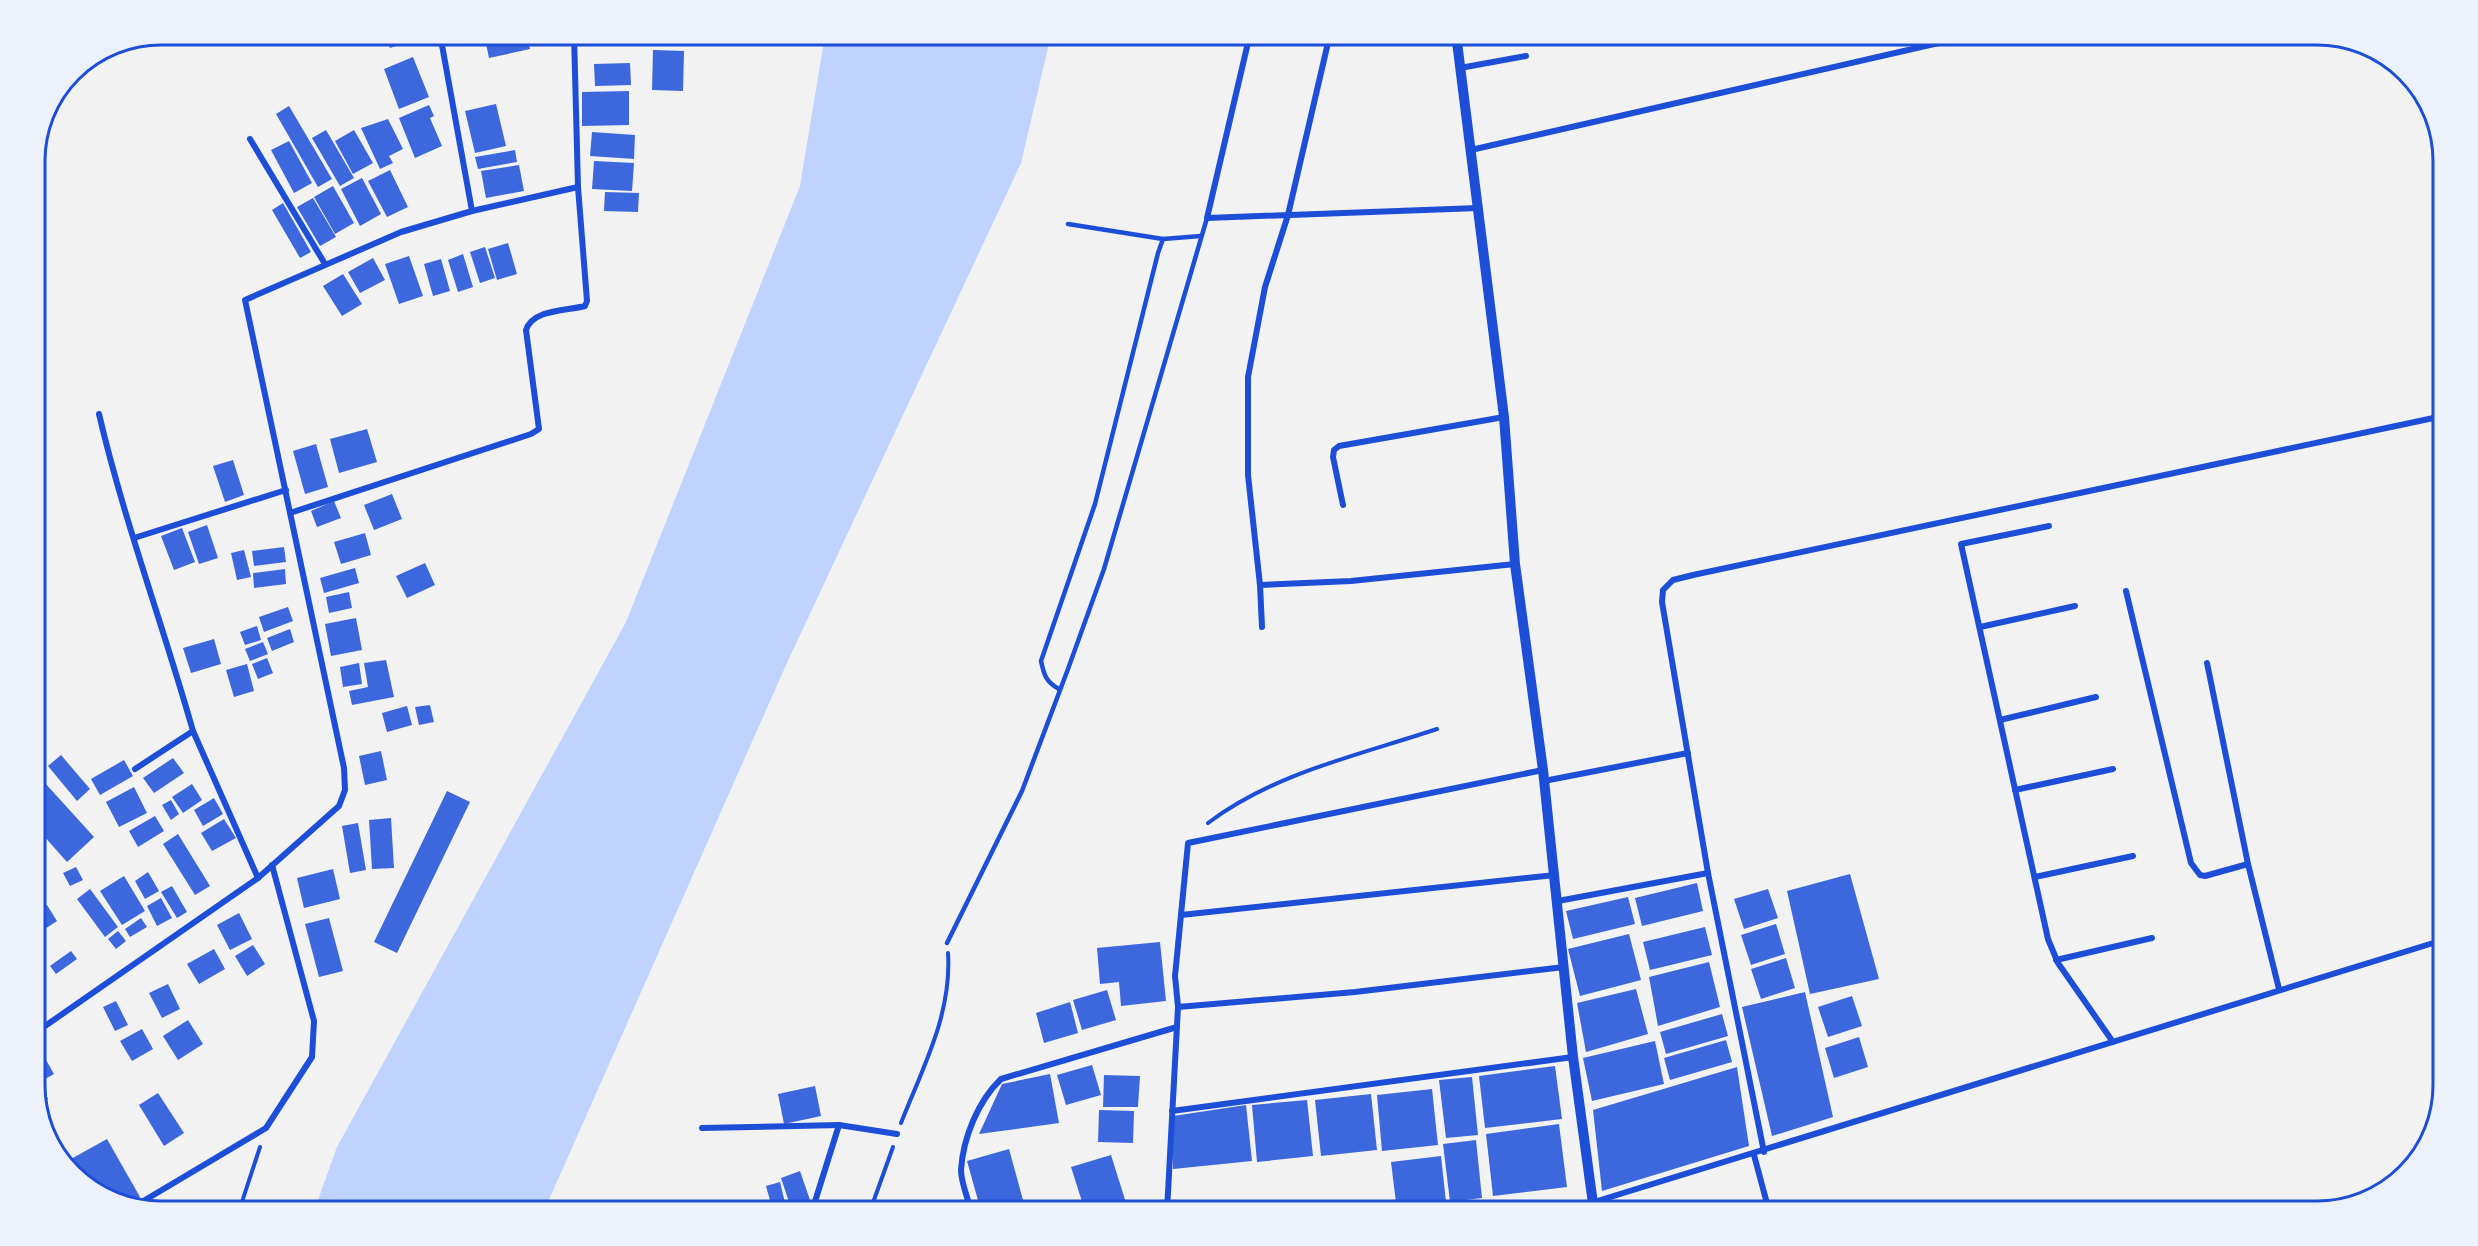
<svg xmlns="http://www.w3.org/2000/svg" width="2478" height="1246" viewBox="0 0 2478 1246" font-family="'Playfair Display',serif">
<style>
.water{fill:#bfd3fe}
.building{fill:#3d67dc}
.lines{fill:none;stroke-linecap:round;stroke-linejoin:round}
.path{stroke:#1d4ed8;stroke-width:4}
.service{stroke:#1d4ed8;stroke-width:4.5}
.minor{stroke:#1d4ed8;stroke-width:6}
.tertiary{stroke:#1d4ed8;stroke-width:10}
.rim{fill:none;stroke:#1d4ed8;stroke-width:3}
</style>
<rect width="100%" height="100%" fill="#f2f2f2"/>
<path class="water" d="M825,35H1051L1021,163L786,665L544,1211H314L337,1147L626,622L800,186Z"/>
<g class="building">
<path d="M385,34H415L417,38L390,48Z"/>
<path d="M484,34H527L530,49L489,58Z"/>
<path d="M532,34H564L565,41L534,46Z"/>
<path d="M653,50L684,51L683,91L652,90Z"/>
<path d="M413,57L429,97L399,109L384,69Z"/>
<path d="M630,63L631,85L595,86L594,64Z"/>
<path d="M629,91V125L582,126V92Z"/>
<path d="M496,104L506,146L475,153L465,111Z"/>
<path d="M429,105L434,116L430,118L442,146L415,158L399,118Z"/>
<path d="M289,106L332,179L318,187L276,114Z"/>
<path d="M388,119L403,149L389,156L393,163L380,169L361,128Z"/>
<path d="M326,130L354,178L340,186L312,138Z"/>
<path d="M354,130L373,163L353,174L335,141Z"/>
<path d="M592,132L635,135L634,159L590,156Z"/>
<path d="M289,141L312,183L294,193L271,150Z"/>
<path d="M515,150L517,162L478,169L475,157Z"/>
<path d="M594,161L634,163L632,191L592,189Z"/>
<path d="M519,165L524,191L486,198L481,171Z"/>
<path d="M390,170L408,207L387,217L368,181Z"/>
<path d="M362,178L381,214L360,226L341,189Z"/>
<path d="M333,186L354,223L335,234L314,197Z"/>
<path d="M605,192L639,193L638,212L604,211Z"/>
<path d="M313,198L336,237L320,246L297,207Z"/>
<path d="M283,203L311,252L300,258L272,210Z"/>
<path d="M508,243L517,274L497,280L488,249Z"/>
<path d="M485,247L495,278L480,283L470,252Z"/>
<path d="M463,254L473,287L458,292L448,260Z"/>
<path d="M409,256L423,296L399,304L385,264Z"/>
<path d="M373,258L385,280L360,293L348,272Z"/>
<path d="M441,259L450,291L433,296L424,264Z"/>
<path d="M343,274L362,304L342,316L323,286Z"/>
<path d="M367,429L377,462L339,473L330,439Z"/>
<path d="M316,444L328,487L305,494L293,451Z"/>
<path d="M233,460L244,495L225,502L213,466Z"/>
<path d="M392,494L402,519L374,530L364,505Z"/>
<path d="M334,501L341,518L317,527L311,511Z"/>
<path d="M207,525L218,558L199,564L188,532Z"/>
<path d="M182,528L195,562L174,570L161,536Z"/>
<path d="M365,533L371,555L341,564L334,542Z"/>
<path d="M284,547L286,562L254,566L252,551Z"/>
<path d="M244,550L251,577L237,580L231,553Z"/>
<path d="M425,563L435,585L407,598L396,576Z"/>
<path d="M355,568L359,583L324,593L320,578Z"/>
<path d="M285,569L286,584L254,588L253,573Z"/>
<path d="M349,592L352,608L329,613L326,597Z"/>
<path d="M288,607L293,621L264,632L259,617Z"/>
<path d="M356,618L362,650L331,656L325,624Z"/>
<path d="M257,626L261,640L245,645L240,632Z"/>
<path d="M290,629L294,642L272,651L267,638Z"/>
<path d="M214,639L221,664L191,673L183,648Z"/>
<path d="M263,642L268,654L250,661L245,649Z"/>
<path d="M267,658L273,673L258,679L252,664Z"/>
<path d="M386,660L394,697L352,705L349,691L368,687L364,663Z"/>
<path d="M359,663L362,684L343,687L340,667Z"/>
<path d="M247,664L254,691L234,697L226,670Z"/>
<path d="M430,705L434,722L419,725L415,707Z"/>
<path d="M407,706L412,725L387,732L382,713Z"/>
<path d="M381,751L387,780L365,785L359,756Z"/>
<path d="M61,755L90,789L77,801L48,766Z"/>
<path d="M173,758L184,773L154,793L143,778Z"/>
<path d="M124,760L133,776L100,795L91,779Z"/>
<path d="M35,772L94,837L67,862L35,826Z"/>
<path d="M192,784L202,800L183,813L172,797Z"/>
<path d="M134,787L147,813L119,827L106,802Z"/>
<path d="M447,791L470,802L397,953L374,942Z"/>
<path d="M214,798L223,814L203,826L194,810Z"/>
<path d="M171,800L179,814L171,820L162,805Z"/>
<path d="M155,816L164,831L138,847L129,831Z"/>
<path d="M391,818L394,868L372,869L369,820Z"/>
<path d="M224,819L236,838L212,851L201,833Z"/>
<path d="M358,823L366,870L350,873L342,826Z"/>
<path d="M178,834L210,886L195,895L163,844Z"/>
<path d="M76,867L83,880L70,886L63,873Z"/>
<path d="M333,869L340,899L304,908L297,878Z"/>
<path d="M148,872L159,891L145,899L135,881Z"/>
<path d="M1850,874L1879,979L1810,994L1787,891Z"/>
<path d="M124,876L145,911L122,925L100,891Z"/>
<path d="M1697,883L1703,911L1642,926L1635,898Z"/>
<path d="M172,886L187,912L177,918L161,892Z"/>
<path d="M90,889L118,927L105,937L77,899Z"/>
<path d="M1768,889L1778,918L1744,929L1734,899Z"/>
<path d="M1628,897L1635,924L1573,939L1566,911Z"/>
<path d="M161,898L172,918L157,926L147,906Z"/>
<path d="M47,905L57,921L37,934L35,913Z"/>
<path d="M239,913L252,939L230,950L217,925Z"/>
<path d="M141,918L147,927L130,937L125,929Z"/>
<path d="M329,918L343,971L319,977L305,924Z"/>
<path d="M1776,924L1785,954L1751,965L1741,935Z"/>
<path d="M1705,927L1712,955L1650,970L1643,942Z"/>
<path d="M118,931L126,941L116,949L108,939Z"/>
<path d="M1629,934L1641,980L1580,996L1568,949Z"/>
<path d="M1160,942L1166,1001L1121,1006L1119,982L1100,984L1097,948Z"/>
<path d="M253,945L265,964L247,976L235,956Z"/>
<path d="M214,949L225,969L199,984L187,964Z"/>
<path d="M71,951L77,959L56,974L50,966Z"/>
<path d="M1786,958L1795,988L1761,999L1751,969Z"/>
<path d="M1709,962L1720,1007L1658,1026L1649,977Z"/>
<path d="M168,984L180,1009L162,1018L149,993Z"/>
<path d="M1636,989L1648,1034L1586,1052L1577,1003Z"/>
<path d="M1107,990L1116,1020L1082,1030L1073,1000Z"/>
<path d="M1805,992L1833,1117L1772,1136L1742,1007Z"/>
<path d="M1852,996L1862,1026L1828,1037L1818,1007Z"/>
<path d="M116,1001L128,1025L115,1031L103,1007Z"/>
<path d="M1070,1002L1078,1033L1044,1043L1036,1013Z"/>
<path d="M1722,1014L1728,1036L1666,1054L1660,1032Z"/>
<path d="M188,1020L203,1044L178,1060L163,1036Z"/>
<path d="M142,1029L153,1049L132,1061L120,1041Z"/>
<path d="M1859,1037L1868,1067L1834,1078L1825,1048Z"/>
<path d="M1726,1040L1732,1062L1670,1080L1664,1058Z"/>
<path d="M1655,1041L1664,1084L1592,1101L1583,1058Z"/>
<path d="M45,1058L54,1074L40,1082L35,1073V1064Z"/>
<path d="M1092,1065L1101,1095L1066,1105L1057,1075Z"/>
<path d="M1555,1066L1562,1119L1485,1128L1479,1076Z"/>
<path d="M1737,1067L1749,1146L1602,1191L1593,1110Z"/>
<path d="M1050,1074L1059,1123L979,1134L1002,1084Z"/>
<path d="M1104,1075L1140,1076L1138,1107H1103Z"/>
<path d="M1472,1077L1478,1135L1446,1138L1439,1080Z"/>
<path d="M815,1086L821,1116L784,1124L778,1094Z"/>
<path d="M42,1087L48,1099L38,1104L35,1091Z"/>
<path d="M1432,1089L1438,1145L1382,1151L1377,1095Z"/>
<path d="M158,1093L184,1133L164,1146L139,1105Z"/>
<path d="M1371,1094L1377,1150L1321,1156L1315,1100Z"/>
<path d="M1307,1100L1313,1156L1257,1162L1252,1105Z"/>
<path d="M1246,1105L1252,1161L1173,1169V1116Z"/>
<path d="M1099,1110L1134,1111L1133,1143L1098,1142Z"/>
<path d="M1559,1124L1567,1187L1493,1196L1486,1134Z"/>
<path d="M107,1139L140,1197L127,1204L105,1199L82,1179L71,1159Z"/>
<path d="M1476,1140L1482,1198L1450,1202L1443,1144Z"/>
<path d="M1009,1149L1026,1211H981L967,1161Z"/>
<path d="M1111,1155L1127,1206L1108,1211H1085L1071,1167Z"/>
<path d="M1441,1156L1447,1211H1397L1391,1162Z"/>
<path d="M800,1171L812,1206L792,1211L781,1178Z"/>
<path d="M780,1182L787,1211H773L766,1186Z"/>
</g>
<g class="lines">
<g class="path">
<path d="M1208,823C1274,773 1359,755 1437,729"/>
<path d="M901,1123C923,1067 952,1014 948,953"/>
<path d="M239,1211L260,1147"/>
<path d="M870,1211L893,1147"/>
</g>
<g class="service">
<path d="M1068,224L1163,239"/>
<path d="M1059,689C1046,682 1044,675 1041,661L1095,504L1158,253L1163,239L1201,236"/>
<path d="M947,943L1022,791L1068,669L1104,569L1207,218"/>
</g>
<g class="minor">
<path d="M1250,34L1207,218L1478,208"/>
<path d="M1460,68L1526,56"/>
<path d="M250,139L325,264"/>
<path d="M1471,150L1978,34"/>
<path d="M472,211L578,187"/>
<path d="M99,414C124,521 163,625 193,731"/>
<path d="M1343,505L1333,457L1334,450L1339,446L1504,417"/>
<path d="M290,513L531,434L539,429L526,330C533,309 566,311 585,306L587,301L578,187L574,34"/>
<path d="M2049,526L1961,544L2048,939L2058,963L2113,1042"/>
<path d="M134,538L286,490"/>
<path d="M1260,585L1248,475V377L1265,287L1288,215L1330,34"/>
<path d="M2126,591L2191,863L2200,875L2205,876L2248,864"/>
<path d="M1262,627L1260,585L1351,581L1515,564"/>
<path d="M1980,627L2075,606"/>
<path d="M2207,663L2248,864L2279,989"/>
<path d="M2000,720L2096,697"/>
<path d="M135,769L193,731L258,878"/>
<path d="M1544,781L1688,753"/>
<path d="M2015,790L2113,769"/>
<path d="M2035,877L2133,856"/>
<path d="M1558,901L1708,873"/>
<path d="M1181,915L1555,875"/>
<path d="M2056,960L2152,938"/>
<path d="M1178,1007L1355,992L1564,967"/>
<path d="M35,1033L258,878L339,806L345,790L344,768L245,300L401,232L472,211L440,34"/>
<path d="M1172,1111L1573,1057"/>
<path d="M702,1128L839,1125"/>
<path d="M1764,1152L1708,873L1662,602L1663,590L1673,580L1693,575L2443,416"/>
<path d="M1754,1155L1769,1211"/>
<path d="M135,1206L266,1128L312,1057L314,1021L272,865"/>
<path d="M812,1211L839,1125L897,1134"/>
<path d="M971,1211C968,1198 961,1183 961,1170C963,1138 978,1101 1001,1079L1177,1027"/>
<path d="M1167,1211L1178,1007L1175,976L1188,843L1543,770"/>
<path d="M1565,1211L2443,940"/>
</g>
<path class="tertiary" d="M1456,34L1504,417L1515,564L1543,770L1573,1057L1594,1211"/>
</g>
<path d="M0 0H2478V1246H0ZM161 45H2317A116 116 0 0 1 2433 161V1085A116 116 0 0 1 2317 1201H161A116 116 0 0 1 45 1085V161A116 116 0 0 1 161 45Z" fill="#edf1fc" fill-rule="evenodd"/>
<path class="rim" d="M161 45H2317A116 116 0 0 1 2433 161V1085A116 116 0 0 1 2317 1201H161A116 116 0 0 1 45 1085V161A116 116 0 0 1 161 45Z"/>
</svg>
